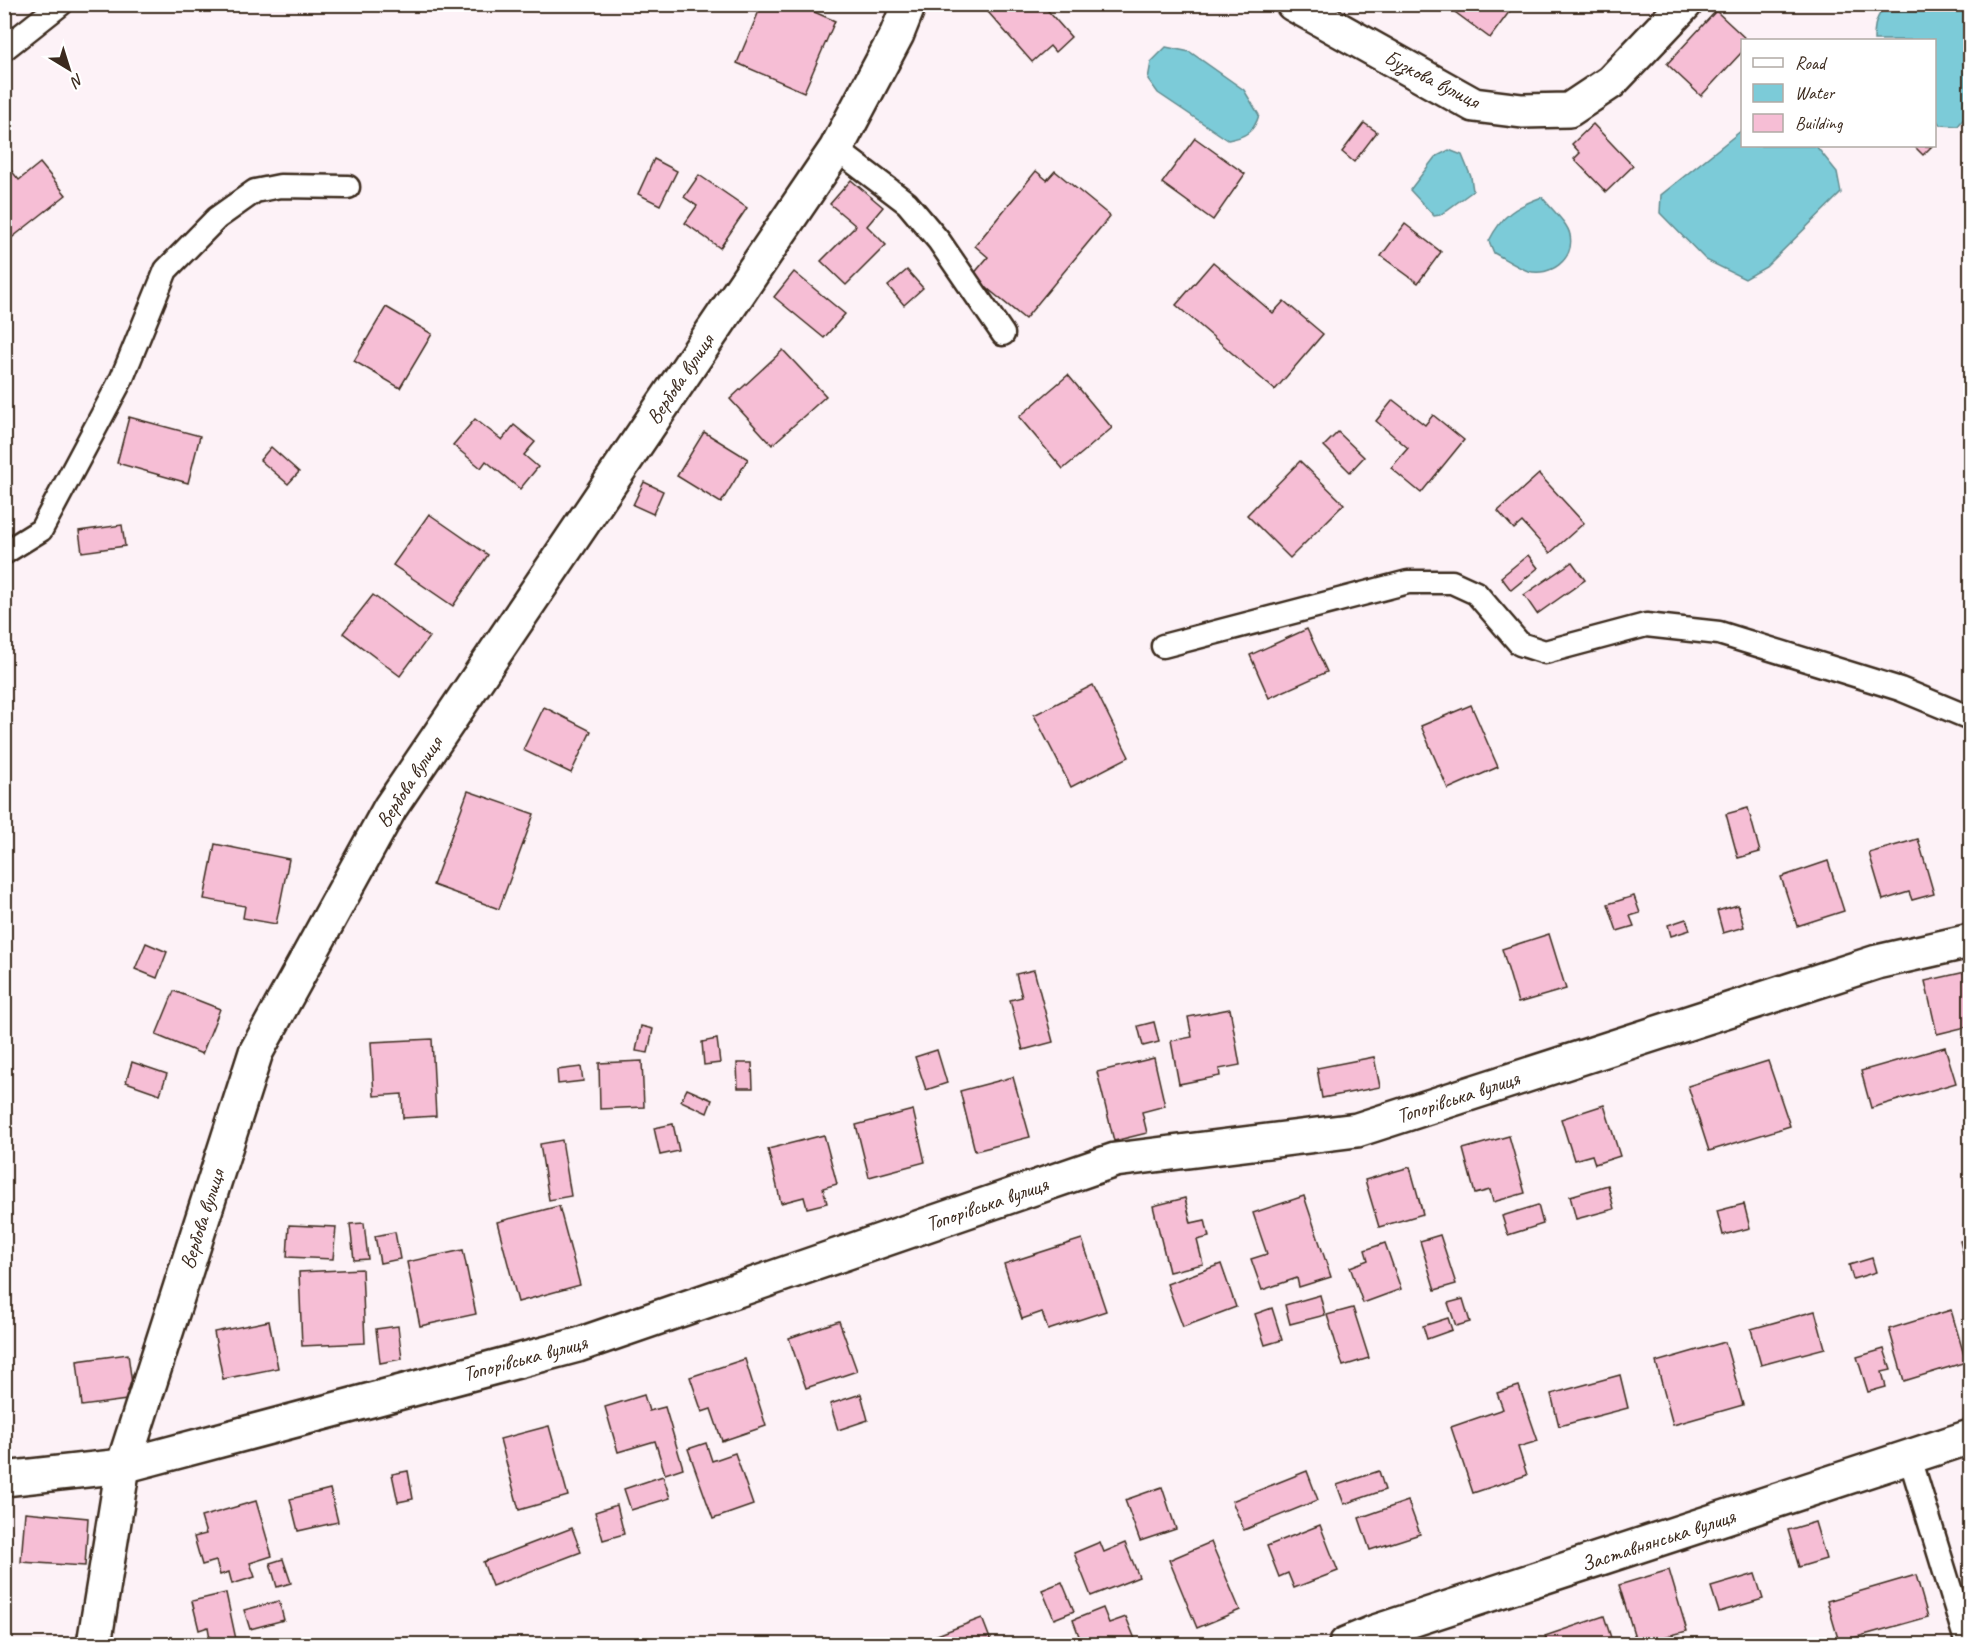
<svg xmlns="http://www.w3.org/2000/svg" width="1975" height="1649" viewBox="0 0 1975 1649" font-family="Caveat,sans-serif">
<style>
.water{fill:#7ccbd8;stroke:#628b8e;stroke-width:1.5}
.building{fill:#f6bed5;stroke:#3b2a1e;stroke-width:1.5}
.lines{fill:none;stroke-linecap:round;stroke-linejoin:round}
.lane-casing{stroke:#3b2a1e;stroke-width:27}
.street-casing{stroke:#3b2a1e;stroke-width:38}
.secondary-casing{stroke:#3b2a1e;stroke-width:38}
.lane{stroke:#fff;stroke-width:22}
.street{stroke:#fff;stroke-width:33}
.secondary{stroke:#fff;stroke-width:33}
.labels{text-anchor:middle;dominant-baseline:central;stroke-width:4.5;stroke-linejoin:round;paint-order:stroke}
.street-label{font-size:21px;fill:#3b2a1e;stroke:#fff}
</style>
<rect width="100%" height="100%" fill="#fdf2f7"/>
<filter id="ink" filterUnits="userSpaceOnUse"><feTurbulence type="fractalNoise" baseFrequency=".0167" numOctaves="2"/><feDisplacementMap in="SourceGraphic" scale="12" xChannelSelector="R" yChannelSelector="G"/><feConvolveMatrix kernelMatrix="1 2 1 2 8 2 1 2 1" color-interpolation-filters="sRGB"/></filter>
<g filter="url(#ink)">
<g class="water">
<path d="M1887,5H1960L1970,19V111L1958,126L1940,125L1935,118L1934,40H1874C1874,25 1876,16 1887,5Z"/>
<path d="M1166,47L1190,52L1244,90L1259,115C1254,132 1245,137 1228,140L1158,93L1148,79L1151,62Z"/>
<path d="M1742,130V146H1816L1837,172L1841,193L1766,267L1745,279L1706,260L1660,213L1661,195Z"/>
<path d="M1449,150L1462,155L1471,177L1473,191L1440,215L1434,216L1410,190L1435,157Z"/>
<path d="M1542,197C1550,208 1568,223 1570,235C1575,260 1550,277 1528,271C1517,267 1505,259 1494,253L1489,241C1502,215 1515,207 1542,197Z"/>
</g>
<g class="building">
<path d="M762,4H796L835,21L804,92L737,63Z"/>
<path d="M981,4H1042L1071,37L1055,52L1050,46L1032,62Z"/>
<path d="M1444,4H1515L1490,38Z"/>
<path d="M1716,11L1747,40H1742V52L1701,96L1667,64Z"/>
<path d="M1364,123L1377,132L1354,162L1342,152Z"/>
<path d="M1593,124L1633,166L1606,192L1574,159L1580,153L1572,144Z"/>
<path d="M1195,138L1245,174L1213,220L1162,183Z"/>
<path d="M1914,146H1932L1923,155Z"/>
<path d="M654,159L677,171L660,205L638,194Z"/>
<path d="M40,163L66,195L4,244V174L10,169L19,180Z"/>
<path d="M1036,171L1047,180L1055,171L1110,216L1025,319L972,276L988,257L975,246Z"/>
<path d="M699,175L747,208L720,248L685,223L697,206L684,197Z"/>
<path d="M851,180L883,207L867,226L886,245L846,285L821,261L856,226L830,204Z"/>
<path d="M1405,224L1441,252L1418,283L1381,256Z"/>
<path d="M1213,262L1273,313L1284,301L1323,334L1275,390L1176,305Z"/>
<path d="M907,270L923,288L904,305L888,286Z"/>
<path d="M794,272L845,314L824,338L774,297Z"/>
<path d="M386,307L432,334L400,388L354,361Z"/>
<path d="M783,350L826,396L772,445L730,399Z"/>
<path d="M1068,375L1112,428L1063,469L1019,417Z"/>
<path d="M1393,400L1425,425L1433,415L1464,440L1421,493L1391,468L1408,448L1376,421Z"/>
<path d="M129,417L200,436L188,483L117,463Z"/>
<path d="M475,419L502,440L514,425L535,442L524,455L538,467L520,489L486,461L481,468L453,445Z"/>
<path d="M704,432L748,459L721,503L677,476Z"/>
<path d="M1338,432L1364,457L1350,472L1324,446Z"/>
<path d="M271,447L299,472L288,484L260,460Z"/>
<path d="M1300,461L1344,504L1290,558L1247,515Z"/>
<path d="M1539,474L1584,523L1550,553L1522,522L1514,529L1498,511Z"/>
<path d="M644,482L663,491L653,514L633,505Z"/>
<path d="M429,514L488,555L453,606L393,565Z"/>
<path d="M122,525L125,546L82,552L79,531Z"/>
<path d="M1528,555L1538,568L1511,590L1501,577Z"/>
<path d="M1572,562L1585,580L1537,614L1524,595Z"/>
<path d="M373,595L429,637L400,676L343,633Z"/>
<path d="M1307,629L1327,672L1269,698L1250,655Z"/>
<path d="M1093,685L1129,757L1071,787L1034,715Z"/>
<path d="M1471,705L1498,767L1448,789L1421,726Z"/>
<path d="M544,707L591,731L571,773L523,750Z"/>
<path d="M468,791L534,814L499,909L433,885Z"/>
<path d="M1748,808L1760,852L1738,858L1726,814Z"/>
<path d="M1918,839L1934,894L1912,900L1909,892L1883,900L1869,853Z"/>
<path d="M215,844L289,859L276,924L243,918L245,906L204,899Z"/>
<path d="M1828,861L1844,911L1797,926L1781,877Z"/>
<path d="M1634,896L1640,913L1630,916L1634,926L1617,931L1608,904Z"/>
<path d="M1738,905L1744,927L1723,933L1717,911Z"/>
<path d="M1686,919L1690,930L1671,936L1668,925Z"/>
<path d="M1549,934L1566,989L1518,1003L1502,949Z"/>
<path d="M146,943L167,952L157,978L135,969Z"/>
<path d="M1034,970L1053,1042L1023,1050L1010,1000L1022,997L1016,974Z"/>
<path d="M1970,971V1026L1937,1034L1925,981Z"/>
<path d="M174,991L220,1009L202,1054L156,1035Z"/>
<path d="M1230,1009L1240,1065L1219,1069L1220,1076L1179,1084L1171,1041L1192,1037L1188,1017Z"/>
<path d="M1154,1022L1159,1042L1143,1046L1138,1026Z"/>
<path d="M641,1026L653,1029L648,1053L636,1051Z"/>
<path d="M432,1039L436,1116L403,1118L402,1094L374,1096L371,1042Z"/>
<path d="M717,1039L720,1063L704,1065L702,1042Z"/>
<path d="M1945,1047L1956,1083L1871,1108L1861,1071Z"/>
<path d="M937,1050L947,1083L926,1090L915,1057Z"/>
<path d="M1374,1057L1380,1087L1322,1098L1317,1068Z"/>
<path d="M1154,1058L1165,1106L1142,1112L1147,1133L1114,1141L1097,1072Z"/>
<path d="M642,1061L644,1107L600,1109L599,1063Z"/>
<path d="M1768,1061L1790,1126L1709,1151L1688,1086Z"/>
<path d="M132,1062L167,1074L160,1094L126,1082Z"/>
<path d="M737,1063H752L753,1088H738Z"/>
<path d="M581,1067L583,1081L558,1084L557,1070Z"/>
<path d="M1013,1077L1030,1137L975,1151L960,1091Z"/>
<path d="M687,1089L712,1100L707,1113L681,1101Z"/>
<path d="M1604,1105L1620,1156L1595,1164L1592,1155L1574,1160L1561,1119Z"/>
<path d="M913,1110L925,1162L869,1177L856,1125Z"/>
<path d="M673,1124L679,1151L660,1155L654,1128Z"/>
<path d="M824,1135L837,1184L823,1188L827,1203L807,1208L804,1197L781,1203L768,1149Z"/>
<path d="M1509,1136L1525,1193L1493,1202L1490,1190L1475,1194L1463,1149Z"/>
<path d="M562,1140L571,1196L549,1200L540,1144Z"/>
<path d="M1410,1167L1423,1214L1379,1227L1365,1180Z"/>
<path d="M1608,1185L1614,1209L1576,1219L1570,1196Z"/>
<path d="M1304,1196L1331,1277L1299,1287L1297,1278L1262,1290L1251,1259L1267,1254L1253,1213Z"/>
<path d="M1185,1198L1191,1223L1205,1220L1209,1237L1197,1240L1203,1264L1169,1272L1153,1206Z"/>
<path d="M1744,1204L1750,1228L1723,1235L1717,1211Z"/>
<path d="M1538,1205L1543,1224L1508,1235L1502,1216Z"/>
<path d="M559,1206L580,1285L518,1302L497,1222Z"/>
<path d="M364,1223L368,1259L354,1260L350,1224Z"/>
<path d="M289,1225L336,1227L333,1259L287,1257Z"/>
<path d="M395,1232L400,1259L380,1263L375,1236Z"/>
<path d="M1440,1235L1456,1284L1435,1290L1420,1241Z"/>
<path d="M1970,1238V1280L1960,1241Z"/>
<path d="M1082,1239L1106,1311L1048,1330L1042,1312L1022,1319L1004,1264Z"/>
<path d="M1385,1243L1401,1289L1363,1303L1350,1267L1368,1260L1365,1250Z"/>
<path d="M463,1250L476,1314L420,1326L407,1262Z"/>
<path d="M1872,1258L1876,1272L1853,1279L1849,1265Z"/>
<path d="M1221,1264L1236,1307L1183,1327L1167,1284Z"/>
<path d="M362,1269L365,1343L302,1346L299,1272Z"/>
<path d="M1320,1295L1325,1315L1290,1324L1285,1305Z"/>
<path d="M1463,1299L1470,1322L1456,1326L1448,1303Z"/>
<path d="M1272,1308L1282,1340L1265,1345L1255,1314Z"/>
<path d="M1353,1308L1369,1358L1343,1366L1327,1315Z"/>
<path d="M1951,1310L1966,1362L1904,1381L1889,1329Z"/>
<path d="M1815,1311L1825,1348L1761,1365L1751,1329Z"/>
<path d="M1448,1318L1452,1330L1427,1339L1423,1326Z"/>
<path d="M269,1321L278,1368L223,1379L214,1332Z"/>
<path d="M839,1321L857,1371L806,1388L789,1338Z"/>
<path d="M398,1326L402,1359L380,1363L376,1329Z"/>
<path d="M1725,1342L1743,1405L1673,1425L1656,1362Z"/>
<path d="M1884,1349L1891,1370L1882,1372L1886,1387L1868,1392L1857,1357Z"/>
<path d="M128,1354L134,1399L82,1406L77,1361Z"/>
<path d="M745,1359L766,1426L722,1441L711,1409L702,1412L690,1377Z"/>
<path d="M1620,1375L1628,1408L1559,1426L1551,1394Z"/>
<path d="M1519,1386L1538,1441L1518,1447L1527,1475L1473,1493L1451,1427L1503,1409L1497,1393Z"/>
<path d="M861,1394L868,1420L838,1430L830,1404Z"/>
<path d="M644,1395L649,1411L665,1407L683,1468L665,1474L655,1441L618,1452L605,1407Z"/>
<path d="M549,1426L568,1496L519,1510L500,1439Z"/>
<path d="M706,1443L712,1461L735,1453L753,1505L713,1519L688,1449Z"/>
<path d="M408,1471L413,1499L398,1502L392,1474Z"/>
<path d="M1307,1471L1318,1500L1244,1530L1232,1501Z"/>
<path d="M1379,1471L1385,1490L1344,1504L1337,1485Z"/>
<path d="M663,1476L670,1498L631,1510L624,1489Z"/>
<path d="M1162,1487L1176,1529L1140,1541L1125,1500Z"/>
<path d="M330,1489L338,1522L298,1531L290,1499Z"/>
<path d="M256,1501L272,1556L250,1563L255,1577L232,1584L229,1572L220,1575L216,1561L202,1565L194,1537L206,1534L201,1517Z"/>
<path d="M1408,1501L1420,1534L1370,1550L1359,1518Z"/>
<path d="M617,1505L624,1534L603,1540L595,1512Z"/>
<path d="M25,1512L88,1518L85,1566L21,1562Z"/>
<path d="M1815,1522L1826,1559L1799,1567L1788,1530Z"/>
<path d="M1320,1525L1338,1571L1294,1588L1288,1573L1279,1577L1267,1546Z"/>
<path d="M572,1528L581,1552L492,1586L483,1562Z"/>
<path d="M1100,1542L1104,1552L1125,1543L1139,1577L1091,1596L1074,1553Z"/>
<path d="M1211,1542L1240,1610L1197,1628L1169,1560Z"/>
<path d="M283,1559L291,1583L277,1587L270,1563Z"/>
<path d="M1669,1570L1687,1631L1637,1644L1619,1585Z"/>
<path d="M1755,1574L1763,1599L1719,1612L1711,1587Z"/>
<path d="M1916,1575L1928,1617L1839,1642L1827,1601Z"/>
<path d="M1062,1582L1074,1611L1054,1619L1042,1590Z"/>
<path d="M226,1593L237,1644H211L208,1627L199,1630L192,1601Z"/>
<path d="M279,1601L284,1620L250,1629L244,1610Z"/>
<path d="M1103,1608L1109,1623L1126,1617L1137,1644H1082L1073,1620Z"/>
<path d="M1604,1616L1613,1644H1548L1545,1636Z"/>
<path d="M982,1618L992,1644H935L932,1637Z"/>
</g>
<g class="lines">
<defs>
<g id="lane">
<path d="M4,49L61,4"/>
<path d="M836,149L907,203L939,241L1003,334"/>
<path d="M4,553L41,530L122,378L166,270L217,218L255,191L280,186L348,187"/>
<path d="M1163,646L1408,582H1452L1476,593L1520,644L1545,652L1646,625L1719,633L1900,689L1970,718"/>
<path d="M1910,1458L1967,1644"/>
</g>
<g id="street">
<path d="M1293,4L1474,105L1522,111L1569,110L1611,82L1685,4"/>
<path d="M4,1479L123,1466L578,1345L1115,1160L1357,1130L1877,962L1970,941"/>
<path d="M94,1644L123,1466L256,1052L390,808L836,149L897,34L909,4"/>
</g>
<path id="secondary" d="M1346,1644L1375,1632L1970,1437"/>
</defs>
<use href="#lane" class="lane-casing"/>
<use href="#street" class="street-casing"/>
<use href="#secondary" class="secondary-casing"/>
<use href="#lane" class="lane"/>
<use href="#street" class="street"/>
<use href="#secondary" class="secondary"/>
</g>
</g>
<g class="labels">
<g class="street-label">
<text transform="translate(1432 79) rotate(27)">Бузкова вулиця</text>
<text transform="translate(680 379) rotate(-56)">Вербова вулиця</text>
<text transform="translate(409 782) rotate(-57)">Вербова вулиця</text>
<text transform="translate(1458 1097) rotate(-18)">Топорівська вулиця</text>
<text transform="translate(987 1204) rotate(-19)">Топорівська вулиця</text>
<text transform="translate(202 1219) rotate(-72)">Вербова вулиця</text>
<text transform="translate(525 1358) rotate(-15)">Топорівська вулиця</text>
<text transform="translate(1658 1540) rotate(-18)">Заставнянська вулиця</text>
</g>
</g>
<rect width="1975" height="1649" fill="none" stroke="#fff" stroke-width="24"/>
<rect x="12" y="12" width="1951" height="1625" fill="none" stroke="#3b2a1e" stroke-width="2" filter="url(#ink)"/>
<rect x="1741" y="39" width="195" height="108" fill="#ffffff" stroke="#b1aaa5" stroke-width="1.5"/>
<rect x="1753" y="58" width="30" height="9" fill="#ffffff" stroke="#b1aaa5" stroke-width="1.5"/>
<text x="1795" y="69" font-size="18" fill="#3b2a1e">Road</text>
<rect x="1753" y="84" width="30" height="18" fill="#7ccbd8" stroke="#b1aaa5" stroke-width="1.5"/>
<text x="1795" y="99" font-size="18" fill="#3b2a1e">Water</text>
<rect x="1753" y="114" width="30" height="18" fill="#f6bed5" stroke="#b1aaa5" stroke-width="1.5"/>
<text x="1795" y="129" font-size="18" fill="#3b2a1e">Building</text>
<g transform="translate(69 69) rotate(142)" stroke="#ffffff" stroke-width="4.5" paint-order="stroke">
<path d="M0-4.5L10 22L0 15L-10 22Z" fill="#3b2a1e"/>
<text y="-9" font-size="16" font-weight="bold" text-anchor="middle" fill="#3b2a1e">N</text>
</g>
</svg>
